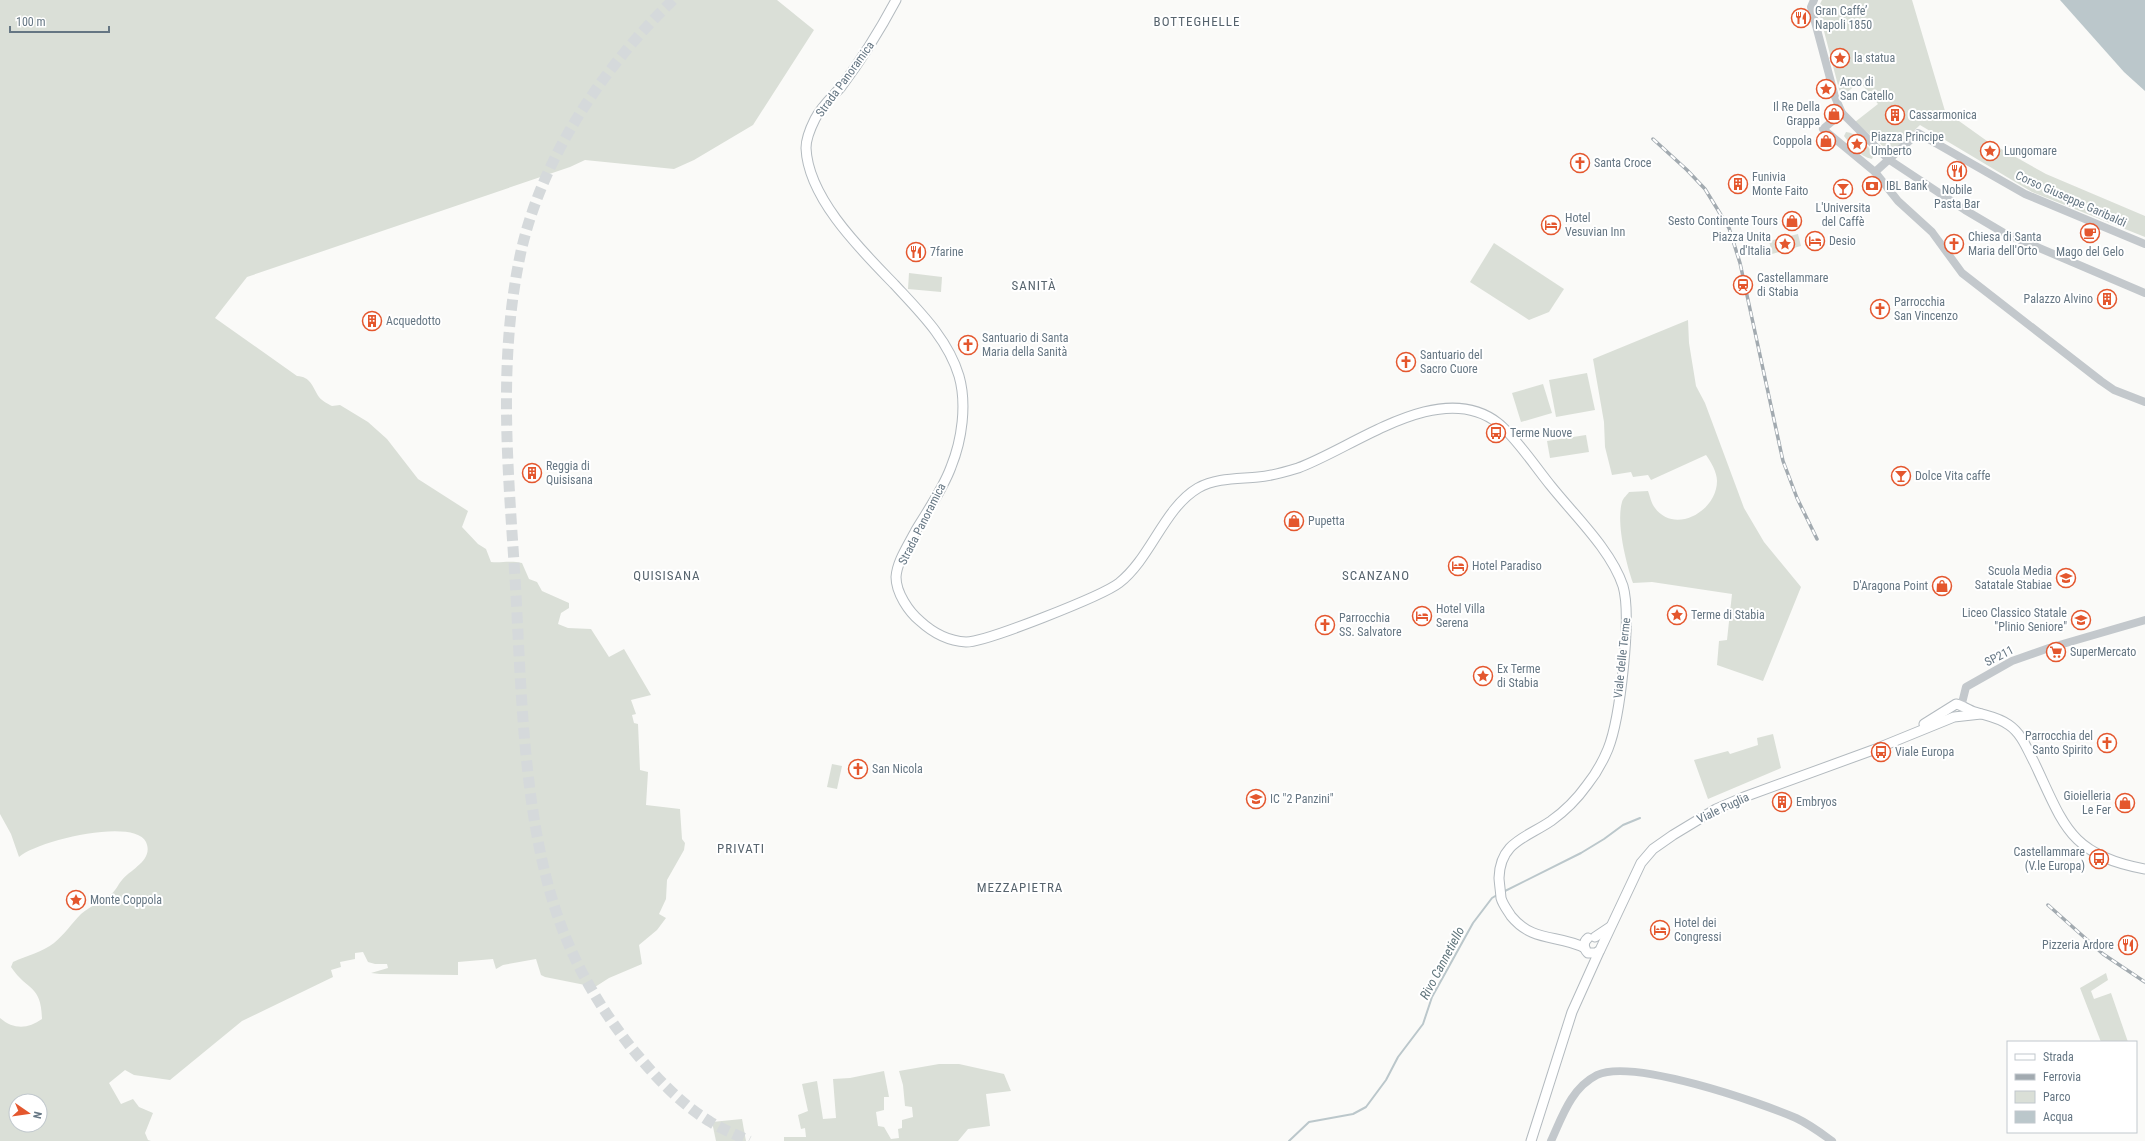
<svg xmlns="http://www.w3.org/2000/svg" width="2145" height="1141" viewBox="0 0 2145 1141" font-family="'Roboto Condensed',sans-serif">
<style>
.green{fill:#dadfd7;fill-rule:evenodd}
.water{fill:#bbc7cb}
.lines{fill:none;stroke-linecap:round;stroke-linejoin:round}
.stream{stroke:#bbc7cb;stroke-width:2}
.trunk-tunnel{stroke:#d5d9db;stroke-width:11;stroke-dasharray:11 5.5;stroke-linecap:butt}
.secondary-casing{stroke:#b3babf;stroke-width:11}
.tertiary{stroke:#c3c8cc;stroke-width:8}
.secondary{stroke:#fff;stroke-width:9}
.rail-casing{stroke:#a2aab0;stroke-width:3.5}
.rail{stroke:#fff;stroke-width:2;stroke-dasharray:6;stroke-linecap:butt}
.labels{text-anchor:middle;dominant-baseline:central;stroke-width:4;stroke-linejoin:round;paint-order:stroke}
.poi-label{font-size:12px;fill:#657683;stroke:#fff;text-anchor:start}
.street-label{font-size:12px;fill:#657683;stroke:#fff}
.neighbourhood-label{font-size:13px;letter-spacing:1px;fill:#57646e;stroke:#fff}
.water-label{font-size:13px;font-style:italic;fill:#60757c;stroke:#fff}
</style>
<rect width="100%" height="100%" fill="#fafaf8"/>
<g class="green">
<path d="M0,0H777L814,30L753,125L694,160L674,169L585,160L570,167L247,277L215,318L297,376C311,377 312,386 319,397C322,401 328,404 332,406L340,405L368,422L387,439L418,479L468,511L462,527L478,544L486,549L491,562C503,563 510,560 522,563L529,579L537,582L542,591L569,603V608L561,613L558,624L568,628L591,629L609,657L624,649L651,695L631,700L636,714L632,715L634,723L638,724L640,770L648,772L646,805L680,809L682,839L685,843L684,850L667,880L666,899L659,914L666,918L657,930L639,945L642,964L609,978L595,987L545,977L541,975L536,959L503,965L496,969L493,959L458,962V975L380,974L371,973L388,968L387,964H375L368,962L363,952L355,953V959L340,962L341,967L331,970L333,977L242,1021L170,1080L134,1075L125,1070L109,1083L121,1104L133,1099L139,1107L153,1113L145,1133L148,1140L151,1141H0V1018C14,1030 28,1029 42,1019C41,984 28,992 11,967L13,962C26,956 42,952 54,943C64,935 72,923 81,914C90,906 102,902 111,894C116,891 118,884 122,880C131,869 154,860 146,842C134,817 36,841 19,857L11,834L0,814ZM16,1101H40V1125H16Z"/>
<path d="M1822,0H1912L1945,111L1987,141L2046,174L2145,216V237L2032,192L1920,125L1891,153L1855,122L1878,104L1860,82L1841,97L1818,8Z"/>
<path d="M1846,132C1857,133 1867,145 1874,154L1872,159C1860,157 1851,145 1844,136Z"/>
<path d="M1798,234L1801,246L1772,254L1769,241Z"/>
<path d="M1494,243L1564,289L1549,312L1529,320L1470,282Z"/>
<path d="M909,273L942,277L941,292L908,289Z"/>
<path d="M1688,320L1689,343L1696,386L1705,403L1744,508L1764,542L1801,587L1763,681L1717,665L1719,641L1727,640L1732,594L1652,582L1633,583C1626,563 1616,523 1622,502C1623,498 1627,495 1629,492L1648,491C1650,496 1651,503 1655,508C1675,535 1717,511 1717,481C1717,472 1711,462 1706,455L1651,480L1648,475L1633,477L1631,472L1612,475L1605,447L1604,422L1593,359Z"/>
<path d="M1587,373L1595,410L1556,417L1549,380Z"/>
<path d="M1543,384L1552,413L1521,422L1512,393Z"/>
<path d="M1586,435L1589,452L1550,458L1547,441Z"/>
<path d="M1773,734L1781,768L1708,799L1694,760L1728,751L1730,754L1758,745L1757,738Z"/>
<path d="M832,764L842,766L837,789L827,787Z"/>
<path d="M2106,973L2108,980L2091,991L2094,999L2111,993L2128,1042H2101L2080,988Z"/>
<path d="M939,1064H959L1004,1074L1011,1091L986,1094L990,1126L968,1129L958,1141H784V1137H806L805,1128L801,1129L798,1115L808,1111L802,1084L817,1081L823,1119L836,1118L833,1079L850,1078L884,1071L889,1097H884V1110L876,1112L878,1126L884,1127L891,1139L899,1138L898,1129L902,1128V1120L913,1117L912,1107L905,1106L903,1085L899,1071Z"/>
<path d="M742,1119L746,1141H716L712,1122Z"/>
</g>
<path class="water" d="M2060,0H2145V91L2124,72Z"/>
<g class="lines">
<g class="stream">
<path d="M1503,892L1581,853L1604,839L1623,825L1640,818"/>
<path d="M1289,1141L1309,1122L1353,1114L1366,1107L1386,1080L1398,1057L1423,1024L1432,997L1473,923L1492,898L1497,895"/>
</g>
<path class="trunk-tunnel" d="M673,0C604,67 545,152 522,247C497,357 508,467 515,578C522,693 522,836 568,943C584,980 605,1014 630,1046C653,1074 678,1102 709,1121C721,1129 735,1134 749,1141"/>
<defs>
<g id="secondary">
<path d="M896,0C880,30 862,59 841,87C832,97 821,107 815,119C811,127 806,140 806,148C808,198 861,250 894,284C919,311 948,339 959,376C967,404 962,440 951,467C943,489 928,510 916,530C909,544 897,561 896,577C896,593 909,612 920,621C933,633 948,641 966,642C986,642 1102,596 1119,583C1151,558 1164,508 1198,488C1216,478 1237,479 1258,477C1271,476 1285,472 1298,468C1355,447 1440,378 1498,423C1515,436 1537,469 1551,486C1575,516 1611,550 1623,586C1632,617 1620,719 1608,749C1603,761 1595,775 1587,785C1577,799 1565,811 1551,821C1526,838 1500,842 1499,878C1499,880 1501,896 1501,898C1503,905 1508,911 1511,916C1533,943 1558,934 1585,948"/>
<path d="M1924,724L1956,704C1962,705 1968,710 1975,712C1987,716 1998,717 2009,725C2022,734 2027,749 2034,762C2064,825 2069,855 2145,869"/>
<path d="M1595,937L1610,927"/>
<path d="M1588,938C1583,942 1583,948 1588,953H1596L1600,950L1641,863L1653,849L1673,835L1716,809L1744,797L1873,750L1954,717L1981,714"/>
<path d="M1531,1141L1572,1012L1599,952"/>
</g>
</defs>
<use href="#secondary" class="secondary-casing"/>
<g class="tertiary">
<path d="M1814,0L1811,7L1835,97L1842,113L1888,159L1965,210L2004,233L2145,293"/>
<path d="M1842,113L1823,129L1875,172L1918,133L2025,194L2145,244"/>
<path d="M1875,172L1898,201L1932,232L1962,273L2101,381L2114,390L2145,402"/>
<path d="M1961,707L1966,687L2012,661L2049,648L2145,620"/>
<path d="M1551,1141C1562,1117 1571,1088 1597,1075C1632,1058 1759,1102 1796,1118C1809,1124 1821,1133 1832,1141"/>
</g>
<use href="#secondary" class="secondary"/>
<defs>
<g id="rail">
<path d="M1653,139L1687,170L1705,189L1729,228L1740,263L1783,461L1797,498L1817,539"/>
<path d="M2048,905L2103,954L2145,982"/>
</g>
</defs>
<use href="#rail" class="rail-casing"/>
<use href="#rail" class="rail"/>
</g>
<defs>
<symbol id="restaurant-ring" viewBox="-11 -11 22 22"><circle r="9.5" fill="#fff" stroke="#e4572e" stroke-width="1.5"/><path d="M-5-6h1v4h1v-4h1v4h1v-4h1v5L-1.5 .5V6h-2V.5L-5-1ZM5-6V6H3V1.5H1.5Q1.5-4 5-6Z" fill="#e4572e"/></symbol>
<symbol id="sight-ring" viewBox="-11 -11 22 22"><circle r="9.5" fill="#fff" stroke="#e4572e" stroke-width="1.5"/><path d="M0-6L1.8-2.2L6-1.7L2.9 1.2L3.7 5.4L0 3.3L-3.7 5.4L-2.9 1.2L-6-1.7L-1.8-2.2Z" fill="#e4572e"/></symbol>
<symbol id="shop-ring" viewBox="-11 -11 22 22"><circle r="9.5" fill="#fff" stroke="#e4572e" stroke-width="1.5"/><path d="M-5-2.5h2.3a2.7 3.5 0 0 1 5.4 0H5L5.5 6h-11ZM-1.5-2.5h3a1.5 2.3 0 0 0-3 0Z" fill="#e4572e"/></symbol>
<symbol id="building-ring" viewBox="-11 -11 22 22"><circle r="9.5" fill="#fff" stroke="#e4572e" stroke-width="1.5"/><path d="M-4-6H4V6H1V3H-1V6H-4ZM-2.5-4.3h1.7v1.8h-1.7ZM.8-4.3h1.7v1.8H.8ZM-2.5-1h1.7V.8h-1.7ZM.8-1h1.7V.8H.8Z" fill="#e4572e"/></symbol>
<symbol id="church-ring" viewBox="-11 -11 22 22"><circle r="9.5" fill="#fff" stroke="#e4572e" stroke-width="1.5"/><path d="M-1.2-6h2.4v3.5h3.3v2.4h-3.3V6h-2.4V-.1h-3.3v-2.4h3.3Z" fill="#e4572e"/></symbol>
<symbol id="bank-ring" viewBox="-11 -11 22 22"><circle r="9.5" fill="#fff" stroke="#e4572e" stroke-width="1.5"/><path d="M-6-4H6V4H-6ZM0-2.3a2.3 2.3 0 1 0 0 4.6a2.3 2.3 0 1 0 0-4.6Z" fill="#e4572e"/></symbol>
<symbol id="bar-ring" viewBox="-11 -11 22 22"><circle r="9.5" fill="#fff" stroke="#e4572e" stroke-width="1.5"/><path d="M-6-5H6L.8 .8V4.5H3.5V6h-7V4.5H-.8V.8Z" fill="#e4572e"/></symbol>
<symbol id="hotel-ring" viewBox="-11 -11 22 22"><circle r="9.5" fill="#fff" stroke="#e4572e" stroke-width="1.5"/><path d="M-6-4.5h1.5V1H6V5H4.5V3h-9V5H-6ZM-4 0a1.8 1.8 0 1 1 3.6 0ZM.5 0V-2.5h3Q6-2.5 6 0Z" fill="#e4572e"/></symbol>
<symbol id="cafe-ring" viewBox="-11 -11 22 22"><circle r="9.5" fill="#fff" stroke="#e4572e" stroke-width="1.5"/><path d="M-5.5-4.5H6V0H3Q3 3.5 0 3.5H-2.5Q-5.5 3.5-5.5 0ZM3-3.2v2h1.7v-2ZM-6 4.5H4V6H-6Z" fill="#e4572e"/></symbol>
<symbol id="station-ring" viewBox="-11 -11 22 22"><circle r="9.5" fill="#fff" stroke="#e4572e" stroke-width="1.5"/><path d="M-3-6H3Q5-6 5-4V2Q5 4 3 4L4.5 6H3L1.5 4h-3L-3 6H-4.5L-3 4Q-5 4-5 2V-4Q-5-6-3-6ZM-3.5-4v3h7v-3ZM-3.5 1v1.5H-2V1ZM2 1v1.5H3.5V1Z" fill="#e4572e"/></symbol>
<symbol id="bus-ring" viewBox="-11 -11 22 22"><circle r="9.5" fill="#fff" stroke="#e4572e" stroke-width="1.5"/><path d="M-5-6H5V4H4V6H2V4H-2V6H-4V4H-5ZM-3.5-4V0h7V-4ZM-3.5 1.2v1.5H-2V1.2ZM2 1.2v1.5H3.5V1.2Z" fill="#e4572e"/></symbol>
<symbol id="school-ring" viewBox="-11 -11 22 22"><circle r="9.5" fill="#fff" stroke="#e4572e" stroke-width="1.5"/><path d="M0-5L7-2L0 1L-7-2ZM-4 1L0 2.5L4 1V4Q0 6-4 4Z" fill="#e4572e"/></symbol>
<symbol id="supermarket-ring" viewBox="-11 -11 22 22"><circle r="9.5" fill="#fff" stroke="#e4572e" stroke-width="1.5"/><path d="M-6-5.5h2.5l.6 2H6L4.5 2H-2.5L-4.4-4H-6ZM-1.5 3.2a1.3 1.3 0 1 0 .1 0ZM3 3.2a1.3 1.3 0 1 0 .1 0Z" fill="#e4572e"/></symbol>
</defs>
<g fill-rule="evenodd">
<use href="#restaurant-ring" x="1790" y="7" width="22" height="22"/>
<use href="#sight-ring" x="1829" y="47" width="22" height="22"/>
<use href="#sight-ring" x="1815" y="78" width="22" height="22"/>
<use href="#shop-ring" x="1823" y="103" width="22" height="22"/>
<use href="#building-ring" x="1884" y="104" width="22" height="22"/>
<use href="#shop-ring" x="1815" y="130" width="22" height="22"/>
<use href="#sight-ring" x="1846" y="133" width="22" height="22"/>
<use href="#sight-ring" x="1979" y="140" width="22" height="22"/>
<use href="#church-ring" x="1569" y="152" width="22" height="22"/>
<use href="#restaurant-ring" x="1946" y="160" width="22" height="22"/>
<use href="#building-ring" x="1727" y="173" width="22" height="22"/>
<use href="#bank-ring" x="1861" y="175" width="22" height="22"/>
<use href="#bar-ring" x="1832" y="178" width="22" height="22"/>
<use href="#shop-ring" x="1781" y="210" width="22" height="22"/>
<use href="#hotel-ring" x="1540" y="214" width="22" height="22"/>
<use href="#cafe-ring" x="2079" y="222" width="22" height="22"/>
<use href="#hotel-ring" x="1804" y="230" width="22" height="22"/>
<use href="#sight-ring" x="1774" y="233" width="22" height="22"/>
<use href="#church-ring" x="1943" y="233" width="22" height="22"/>
<use href="#restaurant-ring" x="905" y="241" width="22" height="22"/>
<use href="#station-ring" x="1732" y="274" width="22" height="22"/>
<use href="#building-ring" x="2096" y="288" width="22" height="22"/>
<use href="#church-ring" x="1869" y="298" width="22" height="22"/>
<use href="#building-ring" x="361" y="310" width="22" height="22"/>
<use href="#church-ring" x="957" y="334" width="22" height="22"/>
<use href="#church-ring" x="1395" y="351" width="22" height="22"/>
<use href="#bus-ring" x="1485" y="422" width="22" height="22"/>
<use href="#building-ring" x="521" y="462" width="22" height="22"/>
<use href="#bar-ring" x="1890" y="465" width="22" height="22"/>
<use href="#shop-ring" x="1283" y="510" width="22" height="22"/>
<use href="#hotel-ring" x="1447" y="555" width="22" height="22"/>
<use href="#school-ring" x="2055" y="567" width="22" height="22"/>
<use href="#shop-ring" x="1931" y="575" width="22" height="22"/>
<use href="#sight-ring" x="1666" y="604" width="22" height="22"/>
<use href="#hotel-ring" x="1411" y="605" width="22" height="22"/>
<use href="#school-ring" x="2070" y="609" width="22" height="22"/>
<use href="#church-ring" x="1314" y="614" width="22" height="22"/>
<use href="#supermarket-ring" x="2045" y="641" width="22" height="22"/>
<use href="#sight-ring" x="1472" y="665" width="22" height="22"/>
<use href="#church-ring" x="2096" y="732" width="22" height="22"/>
<use href="#bus-ring" x="1870" y="741" width="22" height="22"/>
<use href="#church-ring" x="847" y="758" width="22" height="22"/>
<use href="#school-ring" x="1245" y="788" width="22" height="22"/>
<use href="#building-ring" x="1771" y="791" width="22" height="22"/>
<use href="#shop-ring" x="2114" y="792" width="22" height="22"/>
<use href="#bus-ring" x="2088" y="848" width="22" height="22"/>
<use href="#sight-ring" x="65" y="889" width="22" height="22"/>
<use href="#hotel-ring" x="1649" y="919" width="22" height="22"/>
<use href="#restaurant-ring" x="2117" y="934" width="22" height="22"/>
</g>
<g class="labels">
<g class="poi-label">
<text x="1815" y="11">Gran Caffe’<tspan x="1815" dy="14">Napoli 1850</tspan></text>
<text x="1854" y="58">la statua</text>
<text x="1840" y="82">Arco di<tspan x="1840" dy="14">San Catello</tspan></text>
<text x="1820" y="107" text-anchor="end">Il Re Della<tspan x="1820" dy="14">Grappa</tspan></text>
<text x="1909" y="115">Cassarmonica</text>
<text x="1871" y="137">Piazza Principe<tspan x="1871" dy="14">Umberto</tspan></text>
<text x="1812" y="141" text-anchor="end">Coppola</text>
<text x="2004" y="151">Lungomare</text>
<text x="1594" y="163">Santa Croce</text>
<text x="1752" y="177">Funivia<tspan x="1752" dy="14">Monte Faito</tspan></text>
<text x="1886" y="186">IBL Bank</text>
<text x="1957" y="190" text-anchor="middle">Nobile<tspan x="1957" dy="14">Pasta Bar</tspan></text>
<text x="1843" y="208" text-anchor="middle">L'Universita<tspan x="1843" dy="14">del Caffè</tspan></text>
<text x="1565" y="218">Hotel<tspan x="1565" dy="14">Vesuvian Inn</tspan></text>
<text x="1778" y="221" text-anchor="end">Sesto Continente Tours</text>
<text x="1771" y="237" text-anchor="end">Piazza Unita<tspan x="1771" dy="14">d'Italia</tspan></text>
<text x="1968" y="237">Chiesa di Santa<tspan x="1968" dy="14">Maria dell'Orto</tspan></text>
<text x="1829" y="241">Desio</text>
<text x="930" y="252">7farine</text>
<text x="2090" y="252" text-anchor="middle">Mago del Gelo</text>
<text x="1757" y="278">Castellammare<tspan x="1757" dy="14">di Stabia</tspan></text>
<text x="2093" y="299" text-anchor="end">Palazzo Alvino</text>
<text x="1894" y="302">Parrocchia<tspan x="1894" dy="14">San Vincenzo</tspan></text>
<text x="386" y="321">Acquedotto</text>
<text x="982" y="338">Santuario di Santa<tspan x="982" dy="14">Maria della Sanità</tspan></text>
<text x="1420" y="355">Santuario del<tspan x="1420" dy="14">Sacro Cuore</tspan></text>
<text x="1510" y="433">Terme Nuove</text>
<text x="546" y="466">Reggia di<tspan x="546" dy="14">Quisisana</tspan></text>
<text x="1915" y="476">Dolce Vita caffe</text>
<text x="1308" y="521">Pupetta</text>
<text x="1472" y="566">Hotel Paradiso</text>
<text x="2052" y="571" text-anchor="end">Scuola Media<tspan x="2052" dy="14">Satatale Stabiae</tspan></text>
<text x="1928" y="586" text-anchor="end">D'Aragona Point</text>
<text x="1436" y="609">Hotel Villa<tspan x="1436" dy="14">Serena</tspan></text>
<text x="2067" y="613" text-anchor="end">Liceo Classico Statale<tspan x="2067" dy="14">"Plinio Seniore"</tspan></text>
<text x="1691" y="615">Terme di Stabia</text>
<text x="1339" y="618">Parrocchia<tspan x="1339" dy="14">SS. Salvatore</tspan></text>
<text x="2070" y="652">SuperMercato</text>
<text x="1497" y="669">Ex Terme<tspan x="1497" dy="14">di Stabia</tspan></text>
<text x="2093" y="736" text-anchor="end">Parrocchia del<tspan x="2093" dy="14">Santo Spirito</tspan></text>
<text x="1895" y="752">Viale Europa</text>
<text x="872" y="769">San Nicola</text>
<text x="2111" y="796" text-anchor="end">Gioielleria<tspan x="2111" dy="14">Le Fer</tspan></text>
<text x="1270" y="799">IC "2 Panzini"</text>
<text x="1796" y="802">Embryos</text>
<text x="2085" y="852" text-anchor="end">Castellammare<tspan x="2085" dy="14">(V.le Europa)</tspan></text>
<text x="90" y="900">Monte Coppola</text>
<text x="1674" y="923">Hotel dei<tspan x="1674" dy="14">Congressi</tspan></text>
<text x="2114" y="945" text-anchor="end">Pizzeria Ardore</text>
</g>
<g class="street-label">
<text transform="translate(845 79) rotate(-54)">Strada Panoramica</text>
<text transform="translate(2071 199) rotate(24)">Corso Giuseppe Garibaldi</text>
<text transform="translate(922 524) rotate(-63)">Strada Panoramica</text>
<text transform="translate(1999 656) rotate(-27)">SP211</text>
<text transform="translate(1622 658) rotate(-84)">Viale delle Terme</text>
<text transform="translate(1723 808) rotate(-25)">Viale Puglia</text>
</g>
<g class="neighbourhood-label">
<text x="1197" y="21">BOTTEGHELLE</text>
<text x="1034" y="285">SANITÀ</text>
<text x="667" y="575">QUISISANA</text>
<text x="1376" y="575">SCANZANO</text>
<text x="741" y="848">PRIVATI</text>
<text x="1020" y="887">MEZZAPIETRA</text>
</g>
<g class="water-label">
<text transform="translate(1442 963) rotate(-62)">Rivo Cannetiello</text>
</g>
</g>
<rect x="2007" y="1041" width="130" height="92" fill="#ffffff" stroke="#c1c8cd"/>
<rect x="2015" y="1054" width="20" height="6" fill="#ffffff" stroke="#c1c8cd"/>
<text x="2043" y="1061" font-size="12" fill="#657683">Strada</text>
<rect x="2015" y="1074" width="20" height="6" fill="#a2aab0" stroke="#c1c8cd"/>
<text x="2043" y="1081" font-size="12" fill="#657683">Ferrovia</text>
<rect x="2015" y="1091" width="20" height="12" fill="#dadfd7" stroke="#c1c8cd"/>
<text x="2043" y="1101" font-size="12" fill="#657683">Parco</text>
<rect x="2015" y="1111" width="20" height="12" fill="#bbc7cb" stroke="#c1c8cd"/>
<text x="2043" y="1121" font-size="12" fill="#657683">Acqua</text>
<g transform="translate(28 1113) rotate(103)"><circle r="19" fill="#ffffff" stroke="#c1c8cd"/>
<path d="M0-3L7 15L0 10L-7 15Z" fill="#e4572e"/>
<text y="-6" font-size="11" font-weight="bold" text-anchor="middle" fill="#657683">N</text>
</g>
<path d="M10 26v6h99v-6" fill="none" stroke="#657683" stroke-width="2"/>
<text x="16" y="26" font-size="12" fill="#657683" stroke="#ffffff" stroke-width="3" paint-order="stroke">100 m</text>
</svg>
